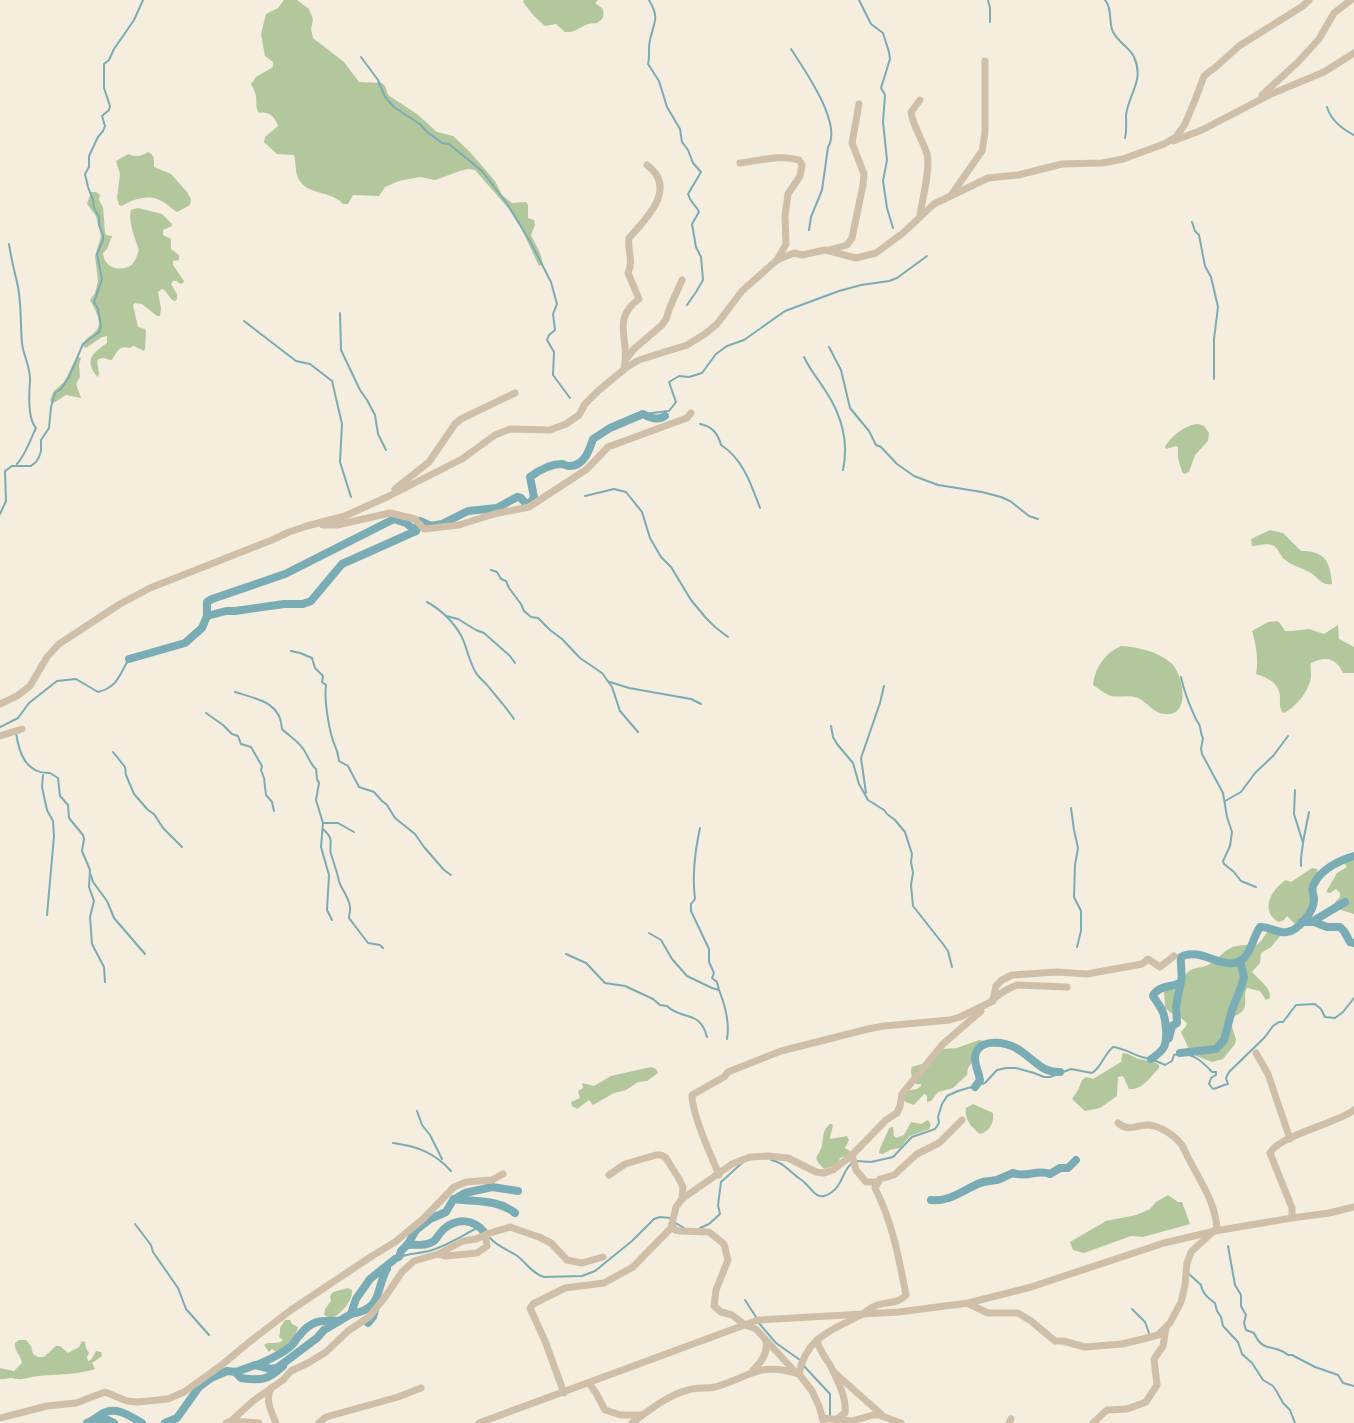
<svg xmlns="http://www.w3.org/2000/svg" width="1354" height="1423" viewBox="0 0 1354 1423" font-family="Rubik,sans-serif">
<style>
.green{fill:#b3c79c}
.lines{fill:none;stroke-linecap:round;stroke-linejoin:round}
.stream{stroke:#7aacb6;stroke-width:2}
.river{stroke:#7aacb6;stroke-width:8}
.minor{stroke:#cfbfa8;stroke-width:7}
</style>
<rect width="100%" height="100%" fill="#f5edde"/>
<g class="green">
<path d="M284,0H297L309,9L313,19L311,29L313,38L344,62L359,82L382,83L385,86L388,95L417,114L437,132L453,136L470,152L495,181L502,195L512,203L526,202L528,205V218L534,220L535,225L531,235L540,253L543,264L539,266L521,228L508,208L475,170L468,169L460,171L435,180L420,177L399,181L385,187L379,196L353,195L348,204H343C331,190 307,196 298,178C295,171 296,162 294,155L277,154L264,142L265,137L278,126C275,117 269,111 259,113C255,107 257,103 256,96C255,92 253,88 251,84L256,77L273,67V62L265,56L261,34L266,14L278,8Z"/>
<path d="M524,0H598L595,3L603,9C603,14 605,17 600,21C595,25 594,22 588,24C579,27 576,33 565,32L556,24L545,26L533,15L523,2Z"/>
<path d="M148,152C155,155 154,160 154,167L171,174L187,192L191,199L190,205L177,212C171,208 164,201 157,199C146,195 131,200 122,206L119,205L117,198L120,174L116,161L128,154C135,157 141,157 148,152Z"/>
<path d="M91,192H96L100,195L99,200L103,207L105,232L106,235L112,236L107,249L103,253C104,267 118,272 130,266C135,263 137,255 139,250C135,238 128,223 131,210L138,208L162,214L172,224V226L163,230V235L171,239V249L179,255V260L173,261V265L184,281L183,283L180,284L177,281H173L171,284L177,294V299L175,301C169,300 168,291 162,289L158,292L161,308L160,316H157L142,304L135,303L133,305L138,327L145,329L146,332L145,349L144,351L134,346L129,348C119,345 117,352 112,360C106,360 103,355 97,361L99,373L98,377C93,373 87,362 93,355C94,352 104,345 107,343V336L102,337L86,348L83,346C85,338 88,338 94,333C105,324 95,310 90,300L95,293L98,281L95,256L101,236L96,216L87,204Z"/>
<path d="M77,357L81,358L79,365L80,377L76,384L81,398L66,395L52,404L50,400L54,391L64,382Z"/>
<path d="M1198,424L1204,426L1209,433L1208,441L1195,455L1189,472L1184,474L1182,472L1178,458V447L1176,446L1166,449L1165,447C1171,436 1185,425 1198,424Z"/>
<path d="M1270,530L1283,533L1301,551C1325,551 1330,561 1332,584C1320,586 1318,576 1309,572C1300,567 1292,566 1284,559C1280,555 1278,548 1274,546C1268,542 1258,546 1252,546L1251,539Z"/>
<path d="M1276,621L1279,622L1285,631H1292L1309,629L1324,634L1338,625L1339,639L1354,647V673H1343C1341,670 1340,666 1337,664C1330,656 1319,659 1311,663C1310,667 1311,670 1311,674C1312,688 1295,709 1283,713C1279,707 1280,704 1280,696C1278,682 1268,678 1256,674C1259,660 1256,645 1252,631L1268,622Z"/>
<path d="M1121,646C1138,647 1157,651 1171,663C1183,673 1192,717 1165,714C1154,714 1147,702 1138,698C1130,694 1120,698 1111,696C1105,694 1098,688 1093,685C1095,667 1105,653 1121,646Z"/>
<path d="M1354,857V914L1341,910H1333L1331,907L1340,897V893L1336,889L1330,893L1326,892L1337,873L1347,867L1343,862Z"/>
<path d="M1312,868L1317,869L1318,875L1309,887L1312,904L1300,922L1296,925L1287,916L1284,920L1279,922C1259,912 1271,889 1286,880L1291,882Z"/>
<path d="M1268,930H1281V935L1271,947L1261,953L1260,963L1252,972C1259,980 1271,987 1270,998L1266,1000L1260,991L1247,988C1243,995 1247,1002 1244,1009C1241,1014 1234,1016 1230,1019L1236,1040L1235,1044L1223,1059L1212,1062L1191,1054L1181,1032L1186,1026L1187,1023C1180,1016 1170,1014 1164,1007L1165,1005L1164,992L1169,985H1182C1184,980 1185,974 1189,971C1195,967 1204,968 1210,964C1219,959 1226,947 1237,946C1256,942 1255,953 1268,930Z"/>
<path d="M979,1040L984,1041V1045L968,1068L967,1075L953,1088L938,1092L931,1101L927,1102V1096L924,1094L914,1105L906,1102L903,1099L905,1091L917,1089L921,1086V1084H916C913,1078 909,1073 912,1067L925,1063L943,1049L957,1048Z"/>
<path d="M1123,1053C1130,1054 1133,1057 1139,1059C1147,1061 1152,1060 1159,1065V1068C1150,1077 1143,1090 1129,1089L1123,1076L1118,1077L1117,1096L1100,1108L1085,1111L1072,1099L1078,1090L1082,1080L1086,1077L1093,1079L1121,1062L1122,1056Z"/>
<path d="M651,1067L656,1069L658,1073L647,1081L638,1082L626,1090L614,1093L593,1105L589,1100L577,1109L572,1106L571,1102L580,1098L578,1091L583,1088L582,1083L594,1086L611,1076Z"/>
<path d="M973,1104L993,1113C994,1123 990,1131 980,1134C972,1128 964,1120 966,1108Z"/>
<path d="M928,1120L931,1125L929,1129L910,1136L900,1148L890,1150L883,1154L879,1153C880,1146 886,1137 889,1128L893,1127L894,1136L896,1138L904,1135L911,1122L921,1124Z"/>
<path d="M830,1124H832L833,1126L830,1137L831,1139L847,1136L849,1140L845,1148L850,1151L849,1155L840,1158C838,1167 832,1166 824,1169C810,1154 819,1159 822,1145C824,1135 822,1131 830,1124Z"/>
<path d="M1168,1195L1178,1202H1182L1190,1224L1143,1237L1131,1236L1084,1253L1073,1250L1070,1242L1106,1221L1136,1215L1150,1209L1156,1202Z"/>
<path d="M348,1288L352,1290C353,1301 342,1312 333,1318L325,1316L324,1314L325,1309L331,1301L330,1296L333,1292Z"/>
<path d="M285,1320H290L292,1324L298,1327C295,1339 289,1348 277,1353L272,1349L269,1352L264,1345C269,1341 276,1345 282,1341V1339L279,1337L280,1333V1328Z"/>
<path d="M19,1340H26L31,1346L33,1354L38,1357H44L56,1346H60L68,1353L79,1347L82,1341L85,1342L86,1348L89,1353L87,1357L88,1361L91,1360L96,1351L101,1352L102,1356L92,1363L95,1369C77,1375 58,1374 39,1376C33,1376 27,1379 22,1379C18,1380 14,1378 11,1378C7,1378 4,1380 0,1379V1368L14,1371L22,1363C21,1355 14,1352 15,1343Z"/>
</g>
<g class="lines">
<g class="stream">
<path d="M649,0C660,19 654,21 650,40C648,48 650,56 648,64L659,81L667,107L680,129L682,142L688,150L693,163L701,172L688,194C691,205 696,204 699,212L692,224L696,247L701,257L703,280L696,292L687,305"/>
<path d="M859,0L871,24L883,33L889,52L890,59L881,88L885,95L883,122L887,160L883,181L887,208L893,228"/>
<path d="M988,0L990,8V22"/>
<path d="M1105,0C1113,10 1108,21 1113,32C1118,42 1131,49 1134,57C1145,81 1128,94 1126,116C1126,124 1127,130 1125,138"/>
<path d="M791,49C804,69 843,124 828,147L822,190L811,217L809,230"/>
<path d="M361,57L378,80L385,97L394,107L421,125L426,131L442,143L449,144L482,171L508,205L531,243L551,282L557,304L553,314L555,330L549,335L547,340L554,352L553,375L570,398"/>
<path d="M1327,107C1331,120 1342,129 1354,135"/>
<path d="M1192,222L1195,231L1199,235L1205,266L1211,277L1218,307L1214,339V379"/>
<path d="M9,244C11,257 14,270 17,282C22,302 20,323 22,343C23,355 31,368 30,381C29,393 27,418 36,428C30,440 26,454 17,464"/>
<path d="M340,313L341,350L360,390L367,400L375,415L378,434L386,450"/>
<path d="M244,321L296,361L310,364L332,381L342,424L340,462L351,497"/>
<path d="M829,347L841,370L850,408L869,431L876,445L881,447L897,464L914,476L938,485L982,492L1001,497L1010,501L1029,516L1038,519"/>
<path d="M804,357C810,370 818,379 825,390C841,414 849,442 843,470"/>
<path d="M643,414L669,411L676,402L669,382L679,376L689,377L702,373L716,354L727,346L744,340L785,311L839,291L861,285L889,281L897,278L927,256"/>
<path d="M700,424C712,426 718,433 721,445C743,459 751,484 760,508"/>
<path d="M585,496L614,489L626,492L642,512L650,538L661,557L671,567L691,600L706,618L715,627L728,637"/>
<path d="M0,514L6,501L5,471L12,466H31L36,462L39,457L41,451V440L49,428L51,407L55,393L61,389L69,377L83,344L99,332L101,326L98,309L94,302L102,279L97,254L103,240V235L99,225V217L94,208L93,200L88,187L85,174L89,167V156L98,137L103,131L105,126L102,116L109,110L110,106L104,88V64L109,60L114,49L134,20L143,0"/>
<path d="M491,570L497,572L501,579L506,581L509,588L521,604L524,611L531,617L538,618L550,630L562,639L580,658L602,673L612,687L620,711L638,732"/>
<path d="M427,602C442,610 458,626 464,642C468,653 470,663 476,673C479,678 483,680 487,685C496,696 506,707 514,719"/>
<path d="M446,616L458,619L476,630L484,633L510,656L515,663"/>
<path d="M291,651L300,653L312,658L315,668L323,676L322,682L326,685C324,700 329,732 335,746C338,752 338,754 339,761L348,766L359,787L374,792L382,801L387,805L395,818L415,834L424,847L444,870L451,875"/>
<path d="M1181,677C1184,691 1189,704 1195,717C1196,721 1199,722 1200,727C1201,731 1201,735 1203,738L1201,749L1202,754L1223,793L1227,817L1232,832L1230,846L1223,861L1224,864L1234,872L1241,881L1256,887"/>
<path d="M610,682L629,688L691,699L701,704"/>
<path d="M235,692C257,699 281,702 282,729C289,736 298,741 304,750C308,756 310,764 316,769L317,779L319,783L316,800L323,823L321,847L329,875L327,910L332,920"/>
<path d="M206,713L223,725L232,734L238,736L241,744L251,747L262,766L261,770L264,778L266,795L272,802L274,811"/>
<path d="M831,726L833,737L837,744L853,763L859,784L868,800L884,810L887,814L895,820L905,832L912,854L911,862L913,873L911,885L913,906L943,944L948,951L952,967"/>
<path d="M0,727L18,718L29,703L57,681L76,679L98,692C118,687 119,675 129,659"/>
<path d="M16,733C19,753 26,774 50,773L58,778L60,796L68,805L69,818L83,835L84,839L82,851L90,870L89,887L94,901L90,917L92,944L104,967L105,982"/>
<path d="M113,752L125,767L126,775L134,794L148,810L154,814L163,828L182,847"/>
<path d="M43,775L42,787L47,810L53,821L54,836L47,915"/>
<path d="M1295,790L1294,814L1303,843L1301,858V866"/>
<path d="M866,793L861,758L880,703L884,686"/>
<path d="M1225,801L1241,792L1255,773L1273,756L1288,736"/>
<path d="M1071,808L1074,830L1078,848L1075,865L1074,897L1081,911V931L1077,947"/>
<path d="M323,823H338L354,832"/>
<path d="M700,828C695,851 692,876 695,899L691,904V911L709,949V962L714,973L712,978L717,982L719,990"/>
<path d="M323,829C336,841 328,843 331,854C334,863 337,872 339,881C341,889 349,897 350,907C351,910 349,914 349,918L368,943L380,945L383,948"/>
<path d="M1303,842L1309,812"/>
<path d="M91,875L93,882L107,901L114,918L145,954"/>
<path d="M649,933L661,940L672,959L687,976L712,988L719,990C725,1005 730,1022 727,1039"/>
<path d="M566,954L586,963L605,983L625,986L653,999L660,1005L667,1006C682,1021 700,1009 707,1037"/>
<path d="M417,1111L422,1125L430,1135L442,1159"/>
<path d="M393,1143C417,1146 435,1153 451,1171"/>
<path d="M771,1160C782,1162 786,1168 795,1175C798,1178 801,1179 804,1182C813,1190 817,1203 832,1192C843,1184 842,1172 851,1164"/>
<path d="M856,1161L871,1162L893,1157L912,1137L935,1129L939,1123L938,1117L942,1104L947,1096L958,1091L985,1083L997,1070L1006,1068H1016L1034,1073L1044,1077H1050L1071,1069L1092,1073C1102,1067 1104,1054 1113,1047C1123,1048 1132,1054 1142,1057C1150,1059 1157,1061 1165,1065L1172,1061L1174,1055C1190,1050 1202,1061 1212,1072H1216V1075L1211,1078L1209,1084L1213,1089C1218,1088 1222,1085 1228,1084L1226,1078L1229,1072L1265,1037L1273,1026L1279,1022H1283L1296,1005L1315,1004L1321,1009L1325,1017L1335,1018L1343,1012L1354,998"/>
<path d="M674,1222L684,1228"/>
<path d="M135,1224L151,1245L153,1252L178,1288L186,1309L209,1335"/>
<path d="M700,1228L709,1224L720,1214L718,1205L721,1182L742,1163"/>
<path d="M490,1238C497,1246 506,1249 516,1255C526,1262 531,1273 544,1277L582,1276L595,1271L632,1241L654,1219L660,1217L670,1218"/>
<path d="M1228,1246L1235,1285L1241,1295V1306L1246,1315L1244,1323L1246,1330L1254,1333C1263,1354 1274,1343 1288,1355H1292L1315,1367L1338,1375L1343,1383L1354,1386"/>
<path d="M395,1259C406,1253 417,1254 429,1251C446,1246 460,1237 475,1229H480L483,1232"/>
<path d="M1189,1274L1201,1285C1202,1293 1208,1298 1215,1303L1217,1311L1221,1317L1223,1326L1238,1342L1242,1354L1252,1363L1263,1380L1273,1386L1277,1392L1283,1403L1290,1410L1295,1423"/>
<path d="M745,1300L756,1317"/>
<path d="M1132,1309L1145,1322L1149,1333"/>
<path d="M758,1322L776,1343L800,1360"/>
<path d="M803,1365L830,1394V1415"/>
</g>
<g class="river">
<path d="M207,615V602L212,599L285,574L394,519L406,523L416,531L420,521L431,526L442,524L468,511L497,508L517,497L521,498L526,504L531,502L534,497L530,477C538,471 551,464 562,464C564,464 566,466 568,466C584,467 589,451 593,439L610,428L643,414C650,418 658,421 665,416"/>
<path d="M129,659L185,643L202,628L207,616L226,611H235L284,604H303L311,601L342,564L416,531"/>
<path d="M1302,922H1314L1327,927H1340L1344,931L1350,942L1354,943"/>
<path d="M1308,922L1315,920L1345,902"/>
<path d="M1169,1038L1172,1026L1177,1023L1176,1006L1181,982"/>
<path d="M1180,1053L1216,1049L1224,1040L1232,1010L1241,987L1244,977L1240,961"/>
<path d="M1151,1059C1165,1050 1167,1045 1166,1029C1165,1013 1162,1009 1153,996C1158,985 1172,988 1181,982C1183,975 1180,965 1181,957C1203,945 1227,976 1245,957C1252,948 1254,936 1260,927C1269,926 1278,934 1287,932C1298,931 1314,911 1314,900C1314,893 1310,890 1314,884C1321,869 1340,860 1354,856"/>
<path d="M975,1087L980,1080C979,1073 975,1066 975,1058C976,1038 1003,1041 1016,1048C1026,1054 1034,1062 1043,1068C1048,1071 1054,1072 1060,1072"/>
<path d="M454,1199C476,1202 497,1199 515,1213"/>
<path d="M931,1200C950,1202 963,1190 980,1183C985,1181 991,1181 997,1180C1002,1178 1008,1175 1013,1173C1026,1178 1038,1169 1050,1174L1060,1168H1068L1076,1160"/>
<path d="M407,1245C417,1244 425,1247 434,1241C438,1237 440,1232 445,1228C458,1218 474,1219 484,1232"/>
<path d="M399,1257L401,1251L408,1244L416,1230L430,1219L446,1212L453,1200L465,1193L492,1187L518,1191"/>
<path d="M351,1314C384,1309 375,1289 387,1269"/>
<path d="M368,1323L373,1317L375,1310"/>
<path d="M257,1365C268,1360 283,1354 292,1345C295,1342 296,1339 299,1336C311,1320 321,1320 339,1321"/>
<path d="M235,1372L241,1378C261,1381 268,1380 283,1366"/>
<path d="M96,1420L106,1419L114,1423"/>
<path d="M87,1423C94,1420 97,1417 103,1413C117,1406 131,1417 142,1423"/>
<path d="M165,1423L177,1418L199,1387L211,1378L227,1371L236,1372L255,1365L271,1369L277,1368L317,1338L324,1330L351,1314L356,1299L370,1279L395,1259"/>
</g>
<g class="minor">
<path d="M1262,95L1298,62L1319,39L1334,13L1351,0"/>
<path d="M920,100L911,112C913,127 923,140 927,154C931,168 922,200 920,215"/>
<path d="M1173,141L1202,130L1271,94L1324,72L1354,53"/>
<path d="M740,163C759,161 781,154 799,160L802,165L800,176L788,194L785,216L786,244L777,260"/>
<path d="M952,194L982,151L985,133V61"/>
<path d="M829,250L847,245L852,238L863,185L864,174L852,143L859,104"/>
<path d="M627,358L634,349L662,325L666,319L670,307L682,280"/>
<path d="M624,369C631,340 610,320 639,299L628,273C634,259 627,252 629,238C647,218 678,188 647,165"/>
<path d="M395,489L429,462L455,424L461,419L515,393"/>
<path d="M323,525H337L390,513L415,519L424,529L459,525L494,514L529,507L587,469L608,447L673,423L687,418L691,413"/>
<path d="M0,704L17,696L30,686L47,657L59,644L120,604L150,588L272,540L289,532L307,526L345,516L387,497L462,459L495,435L510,429L550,430L566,424L579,415L585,404L598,391L627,367L639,360L687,345L705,334L717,324L742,291L777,260L794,253L802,255L825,250L856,258L876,253L903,233L934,204L988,178L1018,175L1062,164L1102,163L1123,159L1164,144L1176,137L1185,124L1195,100L1204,76L1217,66L1239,46L1303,6L1309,0"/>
<path d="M0,736L22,729"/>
<path d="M993,999L1006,990L1017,985L1067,987"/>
<path d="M1256,1053L1268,1074L1290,1139"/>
<path d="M609,1175L625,1164L656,1155H661L666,1158L679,1179L683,1187L682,1199"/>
<path d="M719,1175C711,1155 692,1115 692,1095L724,1077L728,1072L781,1051L868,1029L884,1026L950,1020L960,1017L993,1001L996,986L1002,980L1012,975L1057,972L1087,974L1142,964L1148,959L1160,967L1174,956"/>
<path d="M878,1182H866L856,1170L852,1155L886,1120L897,1113L900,1106L902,1094L943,1044L981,1011"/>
<path d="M1292,1218L1329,1213L1354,1207"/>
<path d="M672,1224L675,1230L680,1231L709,1232L724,1244L728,1260L716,1290L714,1306L721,1312L732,1315L745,1325L756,1329L796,1373"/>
<path d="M438,1254L463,1241L476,1239L487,1234"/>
<path d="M969,1304L988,1313H1018L1031,1321L1055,1341H1063L1085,1347L1122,1344L1143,1339L1158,1335L1170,1323L1181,1302L1185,1285L1187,1263L1191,1252L1217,1228C1215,1203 1202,1184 1191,1163C1187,1157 1185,1149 1181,1144C1174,1135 1160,1126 1149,1125C1137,1124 1130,1133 1118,1123"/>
<path d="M817,1340C819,1350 825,1357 830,1365C837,1379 847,1398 845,1413L837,1419"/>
<path d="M753,1370C762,1362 768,1352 766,1341"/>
<path d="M835,1373L881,1414"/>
<path d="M799,1374L812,1391L819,1406L824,1423"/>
<path d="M589,1383L596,1393L605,1410L621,1415H642"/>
<path d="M271,1388C265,1400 271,1411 276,1423"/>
<path d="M564,1393L545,1341L530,1308L533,1304L565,1288L604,1283L633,1267L671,1228L676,1207L682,1199L732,1164L750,1157L768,1156L788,1158L816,1172L824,1173L833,1170L852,1155"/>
<path d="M0,1418L47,1406L76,1403L105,1392L127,1401L138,1402L168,1399L184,1392L223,1364L248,1343L291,1310L372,1256L395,1242L423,1219L454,1187L466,1182L492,1180L503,1174"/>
<path d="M822,1418L852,1421L873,1415H879L901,1423"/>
<path d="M232,1421L259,1423"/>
<path d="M226,1423L231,1421L253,1401L283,1380L291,1371L308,1363L326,1352L348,1331L369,1317L385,1297L402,1272L414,1261L438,1254L446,1256L477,1253L487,1246L486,1240L487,1234L510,1227L539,1237L551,1243L567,1260L582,1263L603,1257"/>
<path d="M319,1423L326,1417L398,1397L421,1388"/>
<path d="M479,1423L758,1320L899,1312L968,1303L1031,1287L1164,1243L1215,1231L1292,1218V1208L1270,1153C1280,1135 1335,1124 1354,1110"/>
<path d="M632,1423C648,1411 668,1395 688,1390C697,1387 707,1389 715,1387C750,1377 759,1361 799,1374C806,1337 832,1330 861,1315C866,1312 870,1308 875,1306C886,1301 897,1305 906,1295C899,1258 892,1221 875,1188L880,1179L894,1175L917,1154L939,1143L962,1120"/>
<path d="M1009,1423L1011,1419"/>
<path d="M1093,1423L1107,1410L1127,1409L1146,1402L1157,1385L1154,1359L1163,1346L1166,1328"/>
</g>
</g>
</svg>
